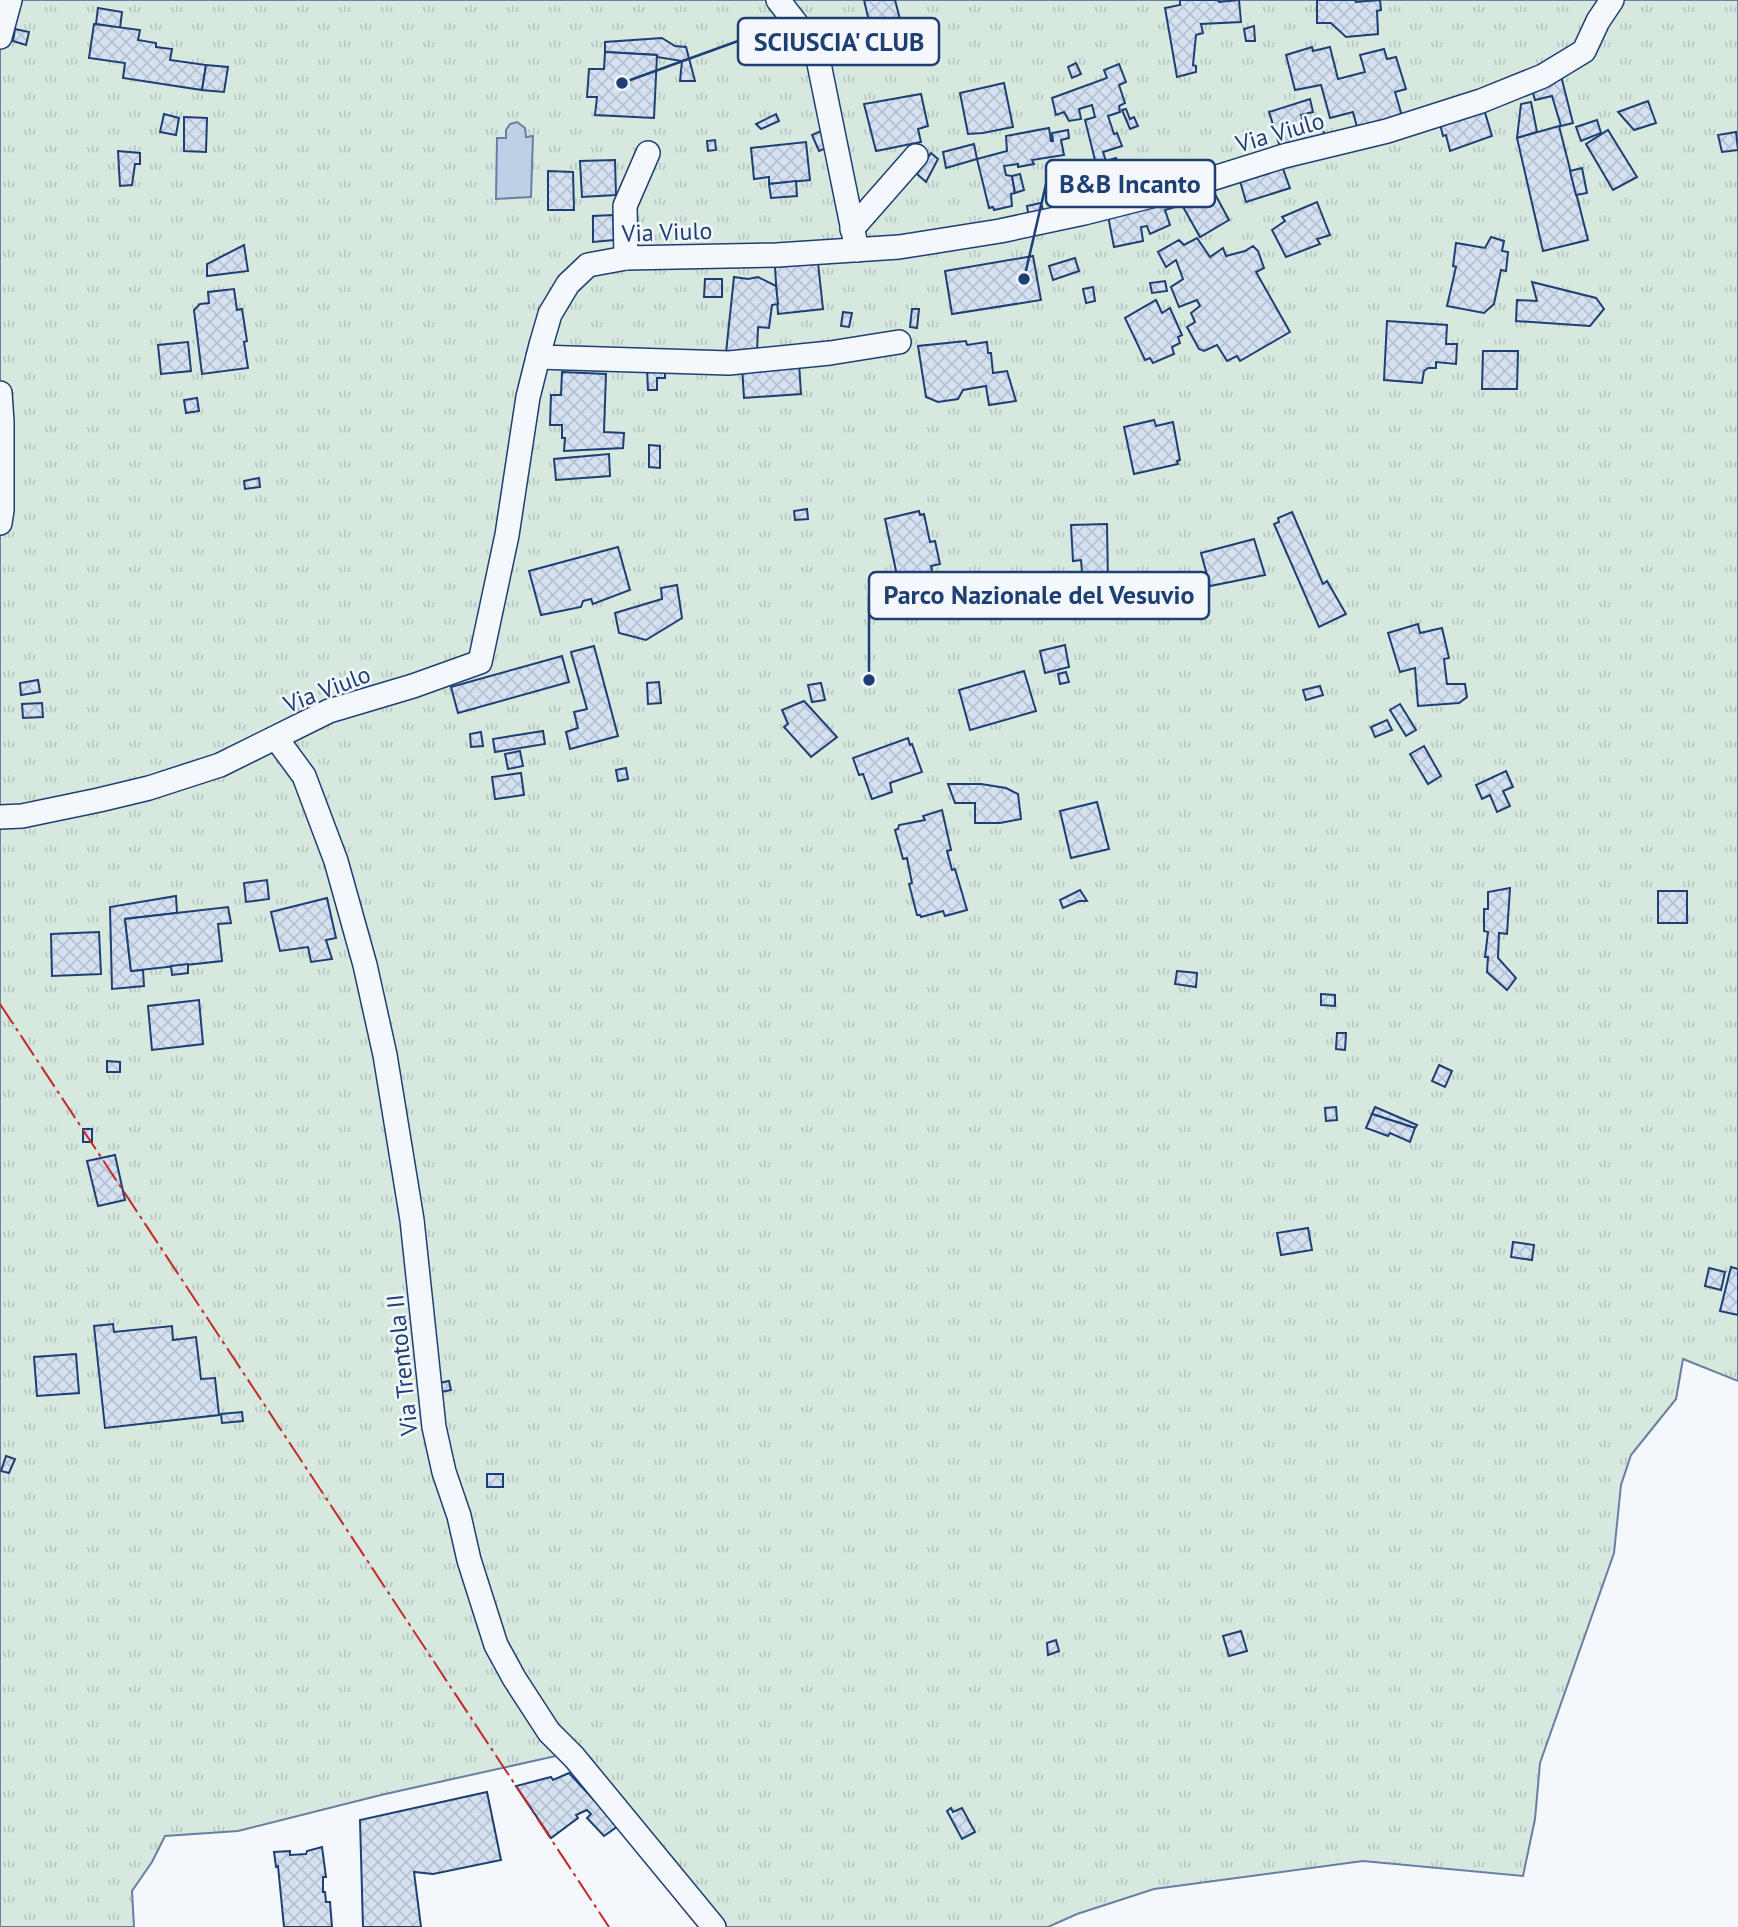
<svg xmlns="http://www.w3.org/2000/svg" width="1738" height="1927" viewBox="0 0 1738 1927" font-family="'PT Sans',sans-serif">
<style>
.park{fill:url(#park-tufts);stroke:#687fa3;stroke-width:2}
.water{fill:#bed0e5;stroke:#687fa3;stroke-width:2}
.building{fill:url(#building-cross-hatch);stroke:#1d3f73;stroke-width:2}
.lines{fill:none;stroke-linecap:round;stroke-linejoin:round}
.street-casing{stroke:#1d3f73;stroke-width:26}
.street{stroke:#f4f7fb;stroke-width:23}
.power{stroke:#c62828;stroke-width:2;stroke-dasharray:24 5 3.5 5;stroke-linecap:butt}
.labels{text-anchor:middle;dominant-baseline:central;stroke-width:5;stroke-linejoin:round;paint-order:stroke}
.street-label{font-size:24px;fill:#1d3f73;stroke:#f4f7fb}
.leader{fill:none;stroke:#1d3f73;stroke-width:2.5}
.callout-dot{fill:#1d3f73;stroke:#f4f7fb;stroke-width:2.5}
.callout{fill:#f4f7fb;stroke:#1d3f73;stroke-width:2.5}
.callout-label{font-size:26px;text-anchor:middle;font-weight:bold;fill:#1d3f73}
</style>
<defs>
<pattern id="park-tufts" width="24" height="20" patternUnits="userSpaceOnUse" patternTransform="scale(1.75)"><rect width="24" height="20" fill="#d7e8df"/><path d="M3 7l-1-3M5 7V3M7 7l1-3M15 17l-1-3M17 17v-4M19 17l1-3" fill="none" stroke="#b8c8c3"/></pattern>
<pattern id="building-cross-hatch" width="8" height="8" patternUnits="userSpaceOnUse" patternTransform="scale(1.75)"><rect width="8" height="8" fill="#d5e0f0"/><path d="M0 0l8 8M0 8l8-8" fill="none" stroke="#b6c1d1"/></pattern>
</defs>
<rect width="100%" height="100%" fill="#f4f7fb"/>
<path class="park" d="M0,0H1738V1381L1683,1359L1676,1399L1631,1455L1621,1485L1614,1553L1540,1763L1535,1819L1523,1876L1363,1861L1154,1889L1077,1914L1048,1927H700L560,1755L381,1795L238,1831L165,1836L152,1862L132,1891L134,1927H0Z"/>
<path class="water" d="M517,122L525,128L526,137L533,136L531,197L496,199L497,138H506V130L510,124Z"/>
<g class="building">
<path d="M864,0H895L901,23L880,27L881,32L872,34Z"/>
<path d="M1180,0H1218L1219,2L1239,0L1241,22L1201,24L1203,33L1196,35L1193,65L1196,66V72L1177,77L1165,8L1180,5Z"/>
<path d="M1317,0H1355L1356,2L1380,0L1381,10L1377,11L1378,34L1346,37L1331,23H1317Z"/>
<path d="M98,8L122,12L120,28L96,24Z"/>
<path d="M94,24L140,30L138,40L156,43V47L172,49L170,60L206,65L202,90L123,78L125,63L89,58Z"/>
<path d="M1254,26L1255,41H1246L1244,29Z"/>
<path d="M15,29L29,32L26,45L13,41Z"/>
<path d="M662,38L675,46L686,47L695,81H680L682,61L657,57V55L605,52V42Z"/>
<path d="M1312,47L1313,51L1330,47L1338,79L1365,72L1360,55L1384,49L1387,59L1396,57L1406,89L1395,92L1402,116L1357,127L1353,112L1330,118L1321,85L1295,90L1286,55Z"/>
<path d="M605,52L657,55L654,118L595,115L597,97H587L589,69H604Z"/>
<path d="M1076,63L1081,74L1072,78L1068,67Z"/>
<path d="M1119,64L1126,82L1119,85L1125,103L1119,106L1120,112L1108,116L1114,134L1117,133L1122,146L1103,152L1106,161L1096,164L1085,120L1095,117L1092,105L1079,109L1081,119L1069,121L1064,112L1056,115L1052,98L1107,78L1104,70Z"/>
<path d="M206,65L228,67L224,92L202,90Z"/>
<path d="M1561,76L1573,123L1561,126L1552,96L1535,100L1531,86Z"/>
<path d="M1004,83L1013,127L983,133L968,134L960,93Z"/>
<path d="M921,94L928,126L918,129L921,142L876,151L864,104Z"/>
<path d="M1310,99L1313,112L1301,115L1306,132L1321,126L1326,137L1281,150L1269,112Z"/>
<path d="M1648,101L1656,123L1634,130L1618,112Z"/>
<path d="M1531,102L1537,132L1517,138L1521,104Z"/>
<path d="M1483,106L1492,136L1450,151L1446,135L1443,136L1439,120Z"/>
<path d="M1126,109L1130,119L1134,117L1138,126L1130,129L1122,110Z"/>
<path d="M164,114L179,118L176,135L160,132Z"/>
<path d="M776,114L779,121L761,129L756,124Z"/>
<path d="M184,117L207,118L206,152L184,151Z"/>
<path d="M1597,120L1601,133L1581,141L1576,127Z"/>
<path d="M832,126L839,143L819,151L812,135Z"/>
<path d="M1559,126L1588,240L1543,251L1517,138Z"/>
<path d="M1049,128L1051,141H1053L1052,133L1068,130L1069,138L1061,140L1064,155L1032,160L1034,164L1018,167V164L1004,166L1006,175L1012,176L1015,193L1011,194L1012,206L994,210L993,207L989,208L977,159L1007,151L1006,136Z"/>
<path d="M1608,130L1637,177L1613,190L1586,144Z"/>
<path d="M1736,132L1738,150L1722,152L1718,135Z"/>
<path d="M715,140L716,150L708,151L707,141Z"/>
<path d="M806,142L810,180L769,184V177L754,179L751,148Z"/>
<path d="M974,144L977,159L946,168L943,152Z"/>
<path d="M118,151L140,153V164H135L132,185L120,186Z"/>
<path d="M931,153L938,159L926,182L917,174Z"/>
<path d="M1116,158L1123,178L1103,185L1096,164Z"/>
<path d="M615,160L616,195L582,197L580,161Z"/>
<path d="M1282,166L1290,188L1246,202L1240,181Z"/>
<path d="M1582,168L1587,193L1576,195L1570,171Z"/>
<path d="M548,171L573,172L574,210H548Z"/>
<path d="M1020,174L1024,190L1015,193L1012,176Z"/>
<path d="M796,181L797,196L771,198L769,184Z"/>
<path d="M1209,183L1229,220L1200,237L1182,205L1165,210L1170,225L1150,234L1147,226L1141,227L1143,241L1114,247L1108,216Z"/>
<path d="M1317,202L1330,235L1317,239L1320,244L1286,257L1272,230L1285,221L1282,217Z"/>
<path d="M1041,203L1044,214L1029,218L1027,206Z"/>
<path d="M613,215L614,240L593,242V216Z"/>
<path d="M1491,237L1504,241L1502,251L1508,252L1506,271L1501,270L1494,304L1484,313L1447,306L1456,267L1453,266L1456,243L1485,248Z"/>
<path d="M1197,238L1210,257L1223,248L1226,256L1245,251L1253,246L1258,251L1264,268L1256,272L1290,332L1240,361L1237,356L1227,361L1217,345L1204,351L1199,349L1187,327L1195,322L1191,313L1200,306L1197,300L1179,307L1171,287L1183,279L1176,260L1166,267L1158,252L1179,240L1184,245Z"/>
<path d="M244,245L248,271L207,276V264Z"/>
<path d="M1033,256L1041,300L952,314L945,271Z"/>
<path d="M1075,258L1079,271L1053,280L1049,266Z"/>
<path d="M818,263L823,309L778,314L775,267Z"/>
<path d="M734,277L748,279L758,277L776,286L778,304L772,305L769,328L758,327L757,353H726Z"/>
<path d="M705,279H722V297H704Z"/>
<path d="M1165,281L1167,291L1152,293L1150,283Z"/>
<path d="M1532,282L1596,298L1604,309L1590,326L1516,321L1517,300L1537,301Z"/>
<path d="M1093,287L1095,301L1086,303L1083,289Z"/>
<path d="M234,289L237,310L242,309L247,341L244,342L248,368L202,374L194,310L200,304L209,303L208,292Z"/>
<path d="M1156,300L1162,313L1170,308L1182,335L1178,337L1180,343L1172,347L1174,354L1153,363L1150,358L1145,360L1125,318Z"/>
<path d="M912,309H919L917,328L910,327Z"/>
<path d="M843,312L852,313L849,327L841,326Z"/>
<path d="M1387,321L1447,325L1446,344H1457L1456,364L1436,362V368H1428L1424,371L1422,383L1384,380Z"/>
<path d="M966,341L967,345L987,342L988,353H991L993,373L1007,371L1016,401L989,405L986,386L963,390L958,399L938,402L926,397L918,346Z"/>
<path d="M188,342L191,371L161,374L158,345Z"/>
<path d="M1483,351H1518L1517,389H1482Z"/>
<path d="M799,363L801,394L744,398L742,367Z"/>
<path d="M665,367V378H657V390H648L647,368Z"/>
<path d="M562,372L606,374L604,432L624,433L623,448L564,451L565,438H562V425H550L551,395H561Z"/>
<path d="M197,398L199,411L186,413L184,400Z"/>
<path d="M1154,420L1156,426L1173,422L1180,460L1177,461L1178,464L1134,474L1124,427Z"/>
<path d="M649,445L660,446V468L649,467Z"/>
<path d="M609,454L610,476L556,480L554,459Z"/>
<path d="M259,478L260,487L245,489L244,481Z"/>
<path d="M807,509L808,519L795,520L794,511Z"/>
<path d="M919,511L920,515L924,514L930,542L935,541L940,564L931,566L933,577L899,585L885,519Z"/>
<path d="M1292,512L1323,584L1327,581L1346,614L1319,627L1274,524L1279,522L1278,518Z"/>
<path d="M1107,524L1108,583L1083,584L1081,560L1073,561L1071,525Z"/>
<path d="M1254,539L1265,575L1210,586L1201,553Z"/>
<path d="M618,547L630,590L593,604L591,599L583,601L581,607L541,615L529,571Z"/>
<path d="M677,585L682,618L646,640L619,633L615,613L662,599L661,588Z"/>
<path d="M1418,624L1420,633L1442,628L1449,658L1444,659L1447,684H1465L1467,697L1459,703L1418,706L1415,668L1400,672L1388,633Z"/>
<path d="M1065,645L1069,667L1045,673L1040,651Z"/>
<path d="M594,646L618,736L570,749L566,732L578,728L574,712L587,709L571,652Z"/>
<path d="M562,656L569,682L458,713L451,687Z"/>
<path d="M1024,671L1036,711L970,730L959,690Z"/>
<path d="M1066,672L1069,682L1060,684L1058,674Z"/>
<path d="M38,680L40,692L21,695L20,683Z"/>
<path d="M659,682L661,703L648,704L647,683Z"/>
<path d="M821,683L825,700L812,702L808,685Z"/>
<path d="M1320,686L1323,695L1306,700L1303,690Z"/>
<path d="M804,701L837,737L811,757L784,727L788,724L782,710Z"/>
<path d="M42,703L43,717L23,718L22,704Z"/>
<path d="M1400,704L1416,730L1406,736L1390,710Z"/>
<path d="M1387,720L1392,730L1375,737L1371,727Z"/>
<path d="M543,731L545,744L495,752L493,739Z"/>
<path d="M481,732L483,746L471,747L470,734Z"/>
<path d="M908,738L910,745L912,744L922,772L890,783L892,792L872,799L863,774L859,775L853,758Z"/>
<path d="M1424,746L1441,776L1428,784L1410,754Z"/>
<path d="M520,751L523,766L508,769L505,754Z"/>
<path d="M626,768L628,779L618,781L616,770Z"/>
<path d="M1506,771L1513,787L1503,791L1510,806L1497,812L1490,795L1482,799L1476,785Z"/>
<path d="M521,773L524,795L495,799L492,777Z"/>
<path d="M948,784H981L1006,788L1018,794L1021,819L1000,823H975V803H955Z"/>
<path d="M1097,802L1109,849L1071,858L1060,811Z"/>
<path d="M942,810L951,850L947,851L952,870L955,869L967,910L945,916L943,911L921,917L920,915H917L909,884L912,883L907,858L903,859L895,830L898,829L899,825L925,820L923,816Z"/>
<path d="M267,880L269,899L246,902L244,883Z"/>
<path d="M1510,888L1507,934L1499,933L1498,958L1516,978L1507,990L1487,972L1488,957H1485L1488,932L1484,931V909H1488V892Z"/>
<path d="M1080,890L1087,901H1079L1063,908L1060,900Z"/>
<rect x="1658" y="891" width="29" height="32"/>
<path d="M176,896L177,913L125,919L131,971L143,970L144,986L112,989L110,907Z"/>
<path d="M327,898L336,938L326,940L332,959L311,962L308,947L280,951L271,912Z"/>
<path d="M228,907L231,923L218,924L222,961L131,971L125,919Z"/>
<path d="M99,932L101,974L52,976L51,934Z"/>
<path d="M188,964V973L172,975L171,966Z"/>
<path d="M1177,971L1197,973L1196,987L1175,984Z"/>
<path d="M1321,994L1335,995V1006L1321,1005Z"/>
<path d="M199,1000L203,1044L152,1050L148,1006Z"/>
<path d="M1337,1033H1346L1345,1050L1336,1049Z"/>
<path d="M107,1061L120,1062V1072H107Z"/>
<path d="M1439,1065L1452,1071L1445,1087L1432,1081Z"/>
<path d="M1336,1107L1337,1120L1326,1121L1325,1108Z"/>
<path d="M1375,1107L1417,1125L1415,1128L1372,1114Z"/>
<path d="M1372,1114L1415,1128L1410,1142L1390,1133L1388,1136L1366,1128Z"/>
<rect x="83" y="1129" width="9" height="13"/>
<path d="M115,1155L125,1200L98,1206L87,1161Z"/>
<path d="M1308,1228L1312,1250L1281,1255L1277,1233Z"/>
<path d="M1513,1242L1534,1245L1532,1260L1511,1257Z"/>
<path d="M1731,1267L1738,1269V1315L1720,1311Z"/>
<path d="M1709,1268L1725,1272L1721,1290L1705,1286Z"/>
<path d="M113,1324L114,1332L172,1326L173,1340L196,1337L201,1379L215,1378L219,1415L105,1428L94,1326Z"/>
<path d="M76,1354L79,1393L37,1396L34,1357Z"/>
<path d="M449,1381L451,1390L441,1392L439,1383Z"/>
<path d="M242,1412L243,1421L222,1423L221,1414Z"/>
<path d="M6,1456L15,1459L9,1473L1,1471Z"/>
<rect x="487" y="1474" width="16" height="13"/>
<path d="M1241,1631L1247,1651L1229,1656L1223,1636Z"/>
<path d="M1056,1640L1059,1651L1048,1655L1047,1643Z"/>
<path d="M569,1773L618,1826L604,1836L587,1818L591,1814L587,1810L576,1815L578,1818L551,1838L516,1786L551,1777L553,1780Z"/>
<path d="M487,1792L501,1860L433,1874L414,1872L421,1927H363L360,1820Z"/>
<path d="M951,1808L953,1812L962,1808L975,1832L962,1839L947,1811Z"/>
<path d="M322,1847L326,1877H323V1892H325L326,1902H330L332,1927H284L278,1866L276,1867L274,1852L290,1851V1855L306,1854L307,1851Z"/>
</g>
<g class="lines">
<defs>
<g id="street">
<path d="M778,0L816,49L857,250"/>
<path d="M0,37L10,0"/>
<path d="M852,229L916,156"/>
<path d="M626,258L625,206L648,153"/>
<path d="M538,357L729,363L830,353L899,342"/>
<path d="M0,393L2,422V510L0,523"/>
<path d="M276,738L304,776L336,861L365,965L385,1055L412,1220L434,1427L444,1472L459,1516L469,1560L496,1645L514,1678L549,1732L574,1757L714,1927"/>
<path d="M0,817L22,816L99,800L149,788L220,765L329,711L413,686L480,662L507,535L528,397L541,345L550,314L568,284L588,265L626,258L777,255L899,247L1000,231L1084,213L1179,189L1284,156L1387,131L1481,101L1543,76L1584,51L1598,21L1612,0"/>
</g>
</defs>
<use href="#street" class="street-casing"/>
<use href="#street" class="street"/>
<path class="power" d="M0,1004L609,1927"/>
</g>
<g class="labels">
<g class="street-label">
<text transform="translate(1280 132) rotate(-16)">Via Viulo</text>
<text transform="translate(667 232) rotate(-2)">Via Viulo</text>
<text transform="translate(327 689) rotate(-21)">Via Viulo</text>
<text transform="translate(402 1365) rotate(-96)">Via Trentola II</text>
</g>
</g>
<path class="leader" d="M622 83L738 41M1024 279L1046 184M869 680L869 595"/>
<g class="callout-dot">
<circle cx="622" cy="83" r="7"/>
<circle cx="1024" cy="279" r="7"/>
<circle cx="869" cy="680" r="7"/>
</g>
<g class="callout">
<rect x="738" y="18" width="201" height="47" rx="7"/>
<rect x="1046" y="160" width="169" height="47" rx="7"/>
<rect x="869" y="572" width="340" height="47" rx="7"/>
</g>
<g class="callout-label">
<text x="839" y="51">SCIUSCIA' CLUB</text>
<text x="1130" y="193">B&amp;B Incanto</text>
<text x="1039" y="604">Parco Nazionale del Vesuvio</text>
</g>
</svg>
